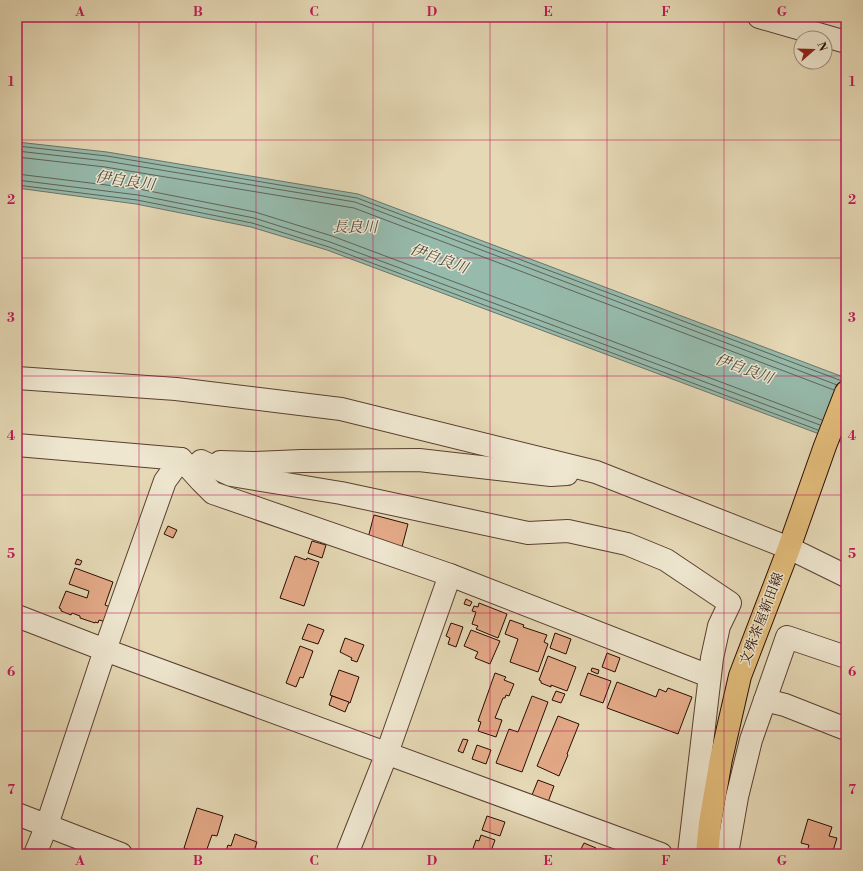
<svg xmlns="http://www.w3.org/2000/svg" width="863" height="871" viewBox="0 0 863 871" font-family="'Libre Bodoni','Noto Serif JP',serif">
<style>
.water{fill:#96baac;stroke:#6b7468}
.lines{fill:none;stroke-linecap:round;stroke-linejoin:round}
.shore{stroke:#606357;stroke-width:1}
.building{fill:#e3a987;stroke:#2b0c02}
.minor-casing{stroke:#5a3f2f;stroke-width:24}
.major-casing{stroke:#2b0c02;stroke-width:24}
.minor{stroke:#eee6cf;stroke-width:22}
.major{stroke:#e2bc7a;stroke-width:22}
.grid{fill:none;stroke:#c2185b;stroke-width:1;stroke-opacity:0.55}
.labels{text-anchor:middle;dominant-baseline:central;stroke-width:3;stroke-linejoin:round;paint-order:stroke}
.street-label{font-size:14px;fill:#2b0c02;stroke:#eee6cf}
.water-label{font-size:15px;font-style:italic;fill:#50493e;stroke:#eee6cf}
.neatline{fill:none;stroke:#c2185b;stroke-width:1.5}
.grid-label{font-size:13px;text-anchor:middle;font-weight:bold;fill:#c2185b}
</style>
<rect width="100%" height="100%" fill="#e5d8b5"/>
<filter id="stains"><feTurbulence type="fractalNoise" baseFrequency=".005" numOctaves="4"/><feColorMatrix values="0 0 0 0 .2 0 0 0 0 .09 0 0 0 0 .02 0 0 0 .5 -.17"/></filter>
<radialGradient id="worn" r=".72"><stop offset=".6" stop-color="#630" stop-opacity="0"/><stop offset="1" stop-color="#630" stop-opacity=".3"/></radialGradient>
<path class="water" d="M17,142L107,152L358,194L846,378V444L327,250L251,227L136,204L17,188Z"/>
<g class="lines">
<g class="shore">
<path d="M17,146L107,156L357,198L842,381"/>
<path d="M17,151L106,161L355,202L837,385"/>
<path d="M17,157L105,167L354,208L834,390"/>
<path d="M17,174L139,189L255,212L332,236L822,420"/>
<path d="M17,180L138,195L254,218L330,242L820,425"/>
<path d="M17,185L137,200L252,223L329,247L818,430"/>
</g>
</g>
<g class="building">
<path d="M374,515L408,524L402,547L368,538Z"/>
<path d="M168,526L177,530L173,538L164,534Z"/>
<path d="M312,541L326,545L322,558L308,553Z"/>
<path d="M295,556L306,560L307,558L319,562L304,606L280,598Z"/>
<path d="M77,559L82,561L80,565L75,564Z"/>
<path d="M75,568L113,582L105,605L110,607L106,622L99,620L98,623L95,622V623L80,618V616L72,613L71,615L61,611V609L59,608L66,591L87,598L89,591L69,584Z"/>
<path d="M466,599L472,602L470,606L464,604Z"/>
<path d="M479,603L507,614L498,638L476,629L478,626L472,624L476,612L472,611L474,606L478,607Z"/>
<path d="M510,620L524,625L523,627L547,635L544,642L548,644L538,672L510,662L518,639L505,634Z"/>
<path d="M451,623L463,627L456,647L448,644L450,638L446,636Z"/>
<path d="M308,624L324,630L318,644L302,639Z"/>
<path d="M471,630L500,641L490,664L475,658L478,652L464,646Z"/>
<path d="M555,633L571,639L566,654L550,648Z"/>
<path d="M345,638L364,645L357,662L351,660L352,658L340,652Z"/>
<path d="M300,646L313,651L303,678L300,677L296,687L286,683Z"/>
<path d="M607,653L620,658L615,672L602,667Z"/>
<path d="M548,656L576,667L567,691L551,685V687L541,683V681L539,680Z"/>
<path d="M592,668L599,670L598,674L591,671Z"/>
<path d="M339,670L359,677L350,703L330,695Z"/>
<path d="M495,673L506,677L504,680L514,684L509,696L506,695L505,698H503L495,718L502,720L496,737L478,731L481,722L478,721Z"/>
<path d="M588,673L611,681L603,703L580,695Z"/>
<path d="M617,682L656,697L659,689L666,692L668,688L692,697L678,734L607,708Z"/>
<path d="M556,691L565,694L561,703L552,700Z"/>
<path d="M846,692V706L841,704Z"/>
<path d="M332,696L349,702L345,712L329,705Z"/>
<path d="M532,696L548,702L522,772L496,763L509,729L518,732Z"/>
<path d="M558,716L579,724L567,754L568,755L559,776L537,766Z"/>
<path d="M463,739L468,740L463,753L458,751Z"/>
<path d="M477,745L491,750L486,764L472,759Z"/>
<path d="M538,780L554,786L548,802L532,795Z"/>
<path d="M197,808L223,816L217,836L212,835L207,849L211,850L210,854H201L184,848Z"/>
<path d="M487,816L505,822L500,836L482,830Z"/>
<path d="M808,819L832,827L829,836L837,838L832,854H813L807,852L809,845L801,843Z"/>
<path d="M235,834L257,842L253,854H225L228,845L231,846Z"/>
<path d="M481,835L495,840L490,854H471L476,840L479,841Z"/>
<path d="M584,843L596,848L593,854L581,849Z"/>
</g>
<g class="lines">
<defs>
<g id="minor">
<path d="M759,17L846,42"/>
<path d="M17,378L176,389L341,409L596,472L789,548L846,576"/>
<path d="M17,445L181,459L165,481L105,650L47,825L35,854"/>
<path d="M181,459L201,481L213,493L450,575L709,676"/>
<path d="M201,461L231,475L341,493L528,533L568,531L627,544L666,560L730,603L719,626L712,658L689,854"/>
<path d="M220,462L254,463L302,461L419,460L551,475L567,474"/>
<path d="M17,616L105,650L661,854"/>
<path d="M765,700L787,637L846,657"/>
<path d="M17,814L121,854"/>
<path d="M347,854L387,753L450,575"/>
<path d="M727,854L737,797L751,740L765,700L785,705L846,729"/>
</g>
<path id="major" d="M707,854L710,823L721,759L740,676L789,548L825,446L846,392"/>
</defs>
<use href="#minor" class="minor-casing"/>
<use href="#major" class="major-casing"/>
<use href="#minor" class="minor"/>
<use href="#major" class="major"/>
</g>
<path class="grid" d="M139,17V854M256,17V854M373,17V854M490,17V854M607,17V854M724,17V854M17,140H846M17,258H846M17,376H846M17,495H846M17,613H846M17,731H846"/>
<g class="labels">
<g class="street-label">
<text transform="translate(762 619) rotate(-69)">文殊茶屋新田線</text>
</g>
<g class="water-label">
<text transform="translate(125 181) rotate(8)">伊自良川</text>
<text x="355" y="227">長良川</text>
<text transform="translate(439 259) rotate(20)">伊自良川</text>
<text transform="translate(744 369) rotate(20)">伊自良川</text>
</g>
</g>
<rect width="863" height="871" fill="none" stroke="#e5d8b5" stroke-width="44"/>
<g transform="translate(813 50) rotate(70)"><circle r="19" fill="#eee6cf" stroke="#a08f7d"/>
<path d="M0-3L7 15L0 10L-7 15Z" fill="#8f2418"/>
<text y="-6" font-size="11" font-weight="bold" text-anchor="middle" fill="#2b0c02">N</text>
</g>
<rect x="22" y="22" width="819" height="827" class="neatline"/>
<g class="grid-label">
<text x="80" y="16">A</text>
<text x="198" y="16">B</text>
<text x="314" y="16">C</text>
<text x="432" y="16">D</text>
<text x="548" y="16">E</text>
<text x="666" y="16">F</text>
<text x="782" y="16">G</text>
<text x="11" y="86">1</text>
<text x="852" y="86">1</text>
<text x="11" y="204">2</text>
<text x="852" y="204">2</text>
<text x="11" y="322">3</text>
<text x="852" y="322">3</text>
<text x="11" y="440">4</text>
<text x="852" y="440">4</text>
<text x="11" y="558">5</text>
<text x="852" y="558">5</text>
<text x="11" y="676">6</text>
<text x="852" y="676">6</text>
<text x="11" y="794">7</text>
<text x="852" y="794">7</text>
<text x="80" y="865">A</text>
<text x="198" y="865">B</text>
<text x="314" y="865">C</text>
<text x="432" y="865">D</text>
<text x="548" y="865">E</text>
<text x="666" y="865">F</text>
<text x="782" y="865">G</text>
</g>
<rect width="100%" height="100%" filter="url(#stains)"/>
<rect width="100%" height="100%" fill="url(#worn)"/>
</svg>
